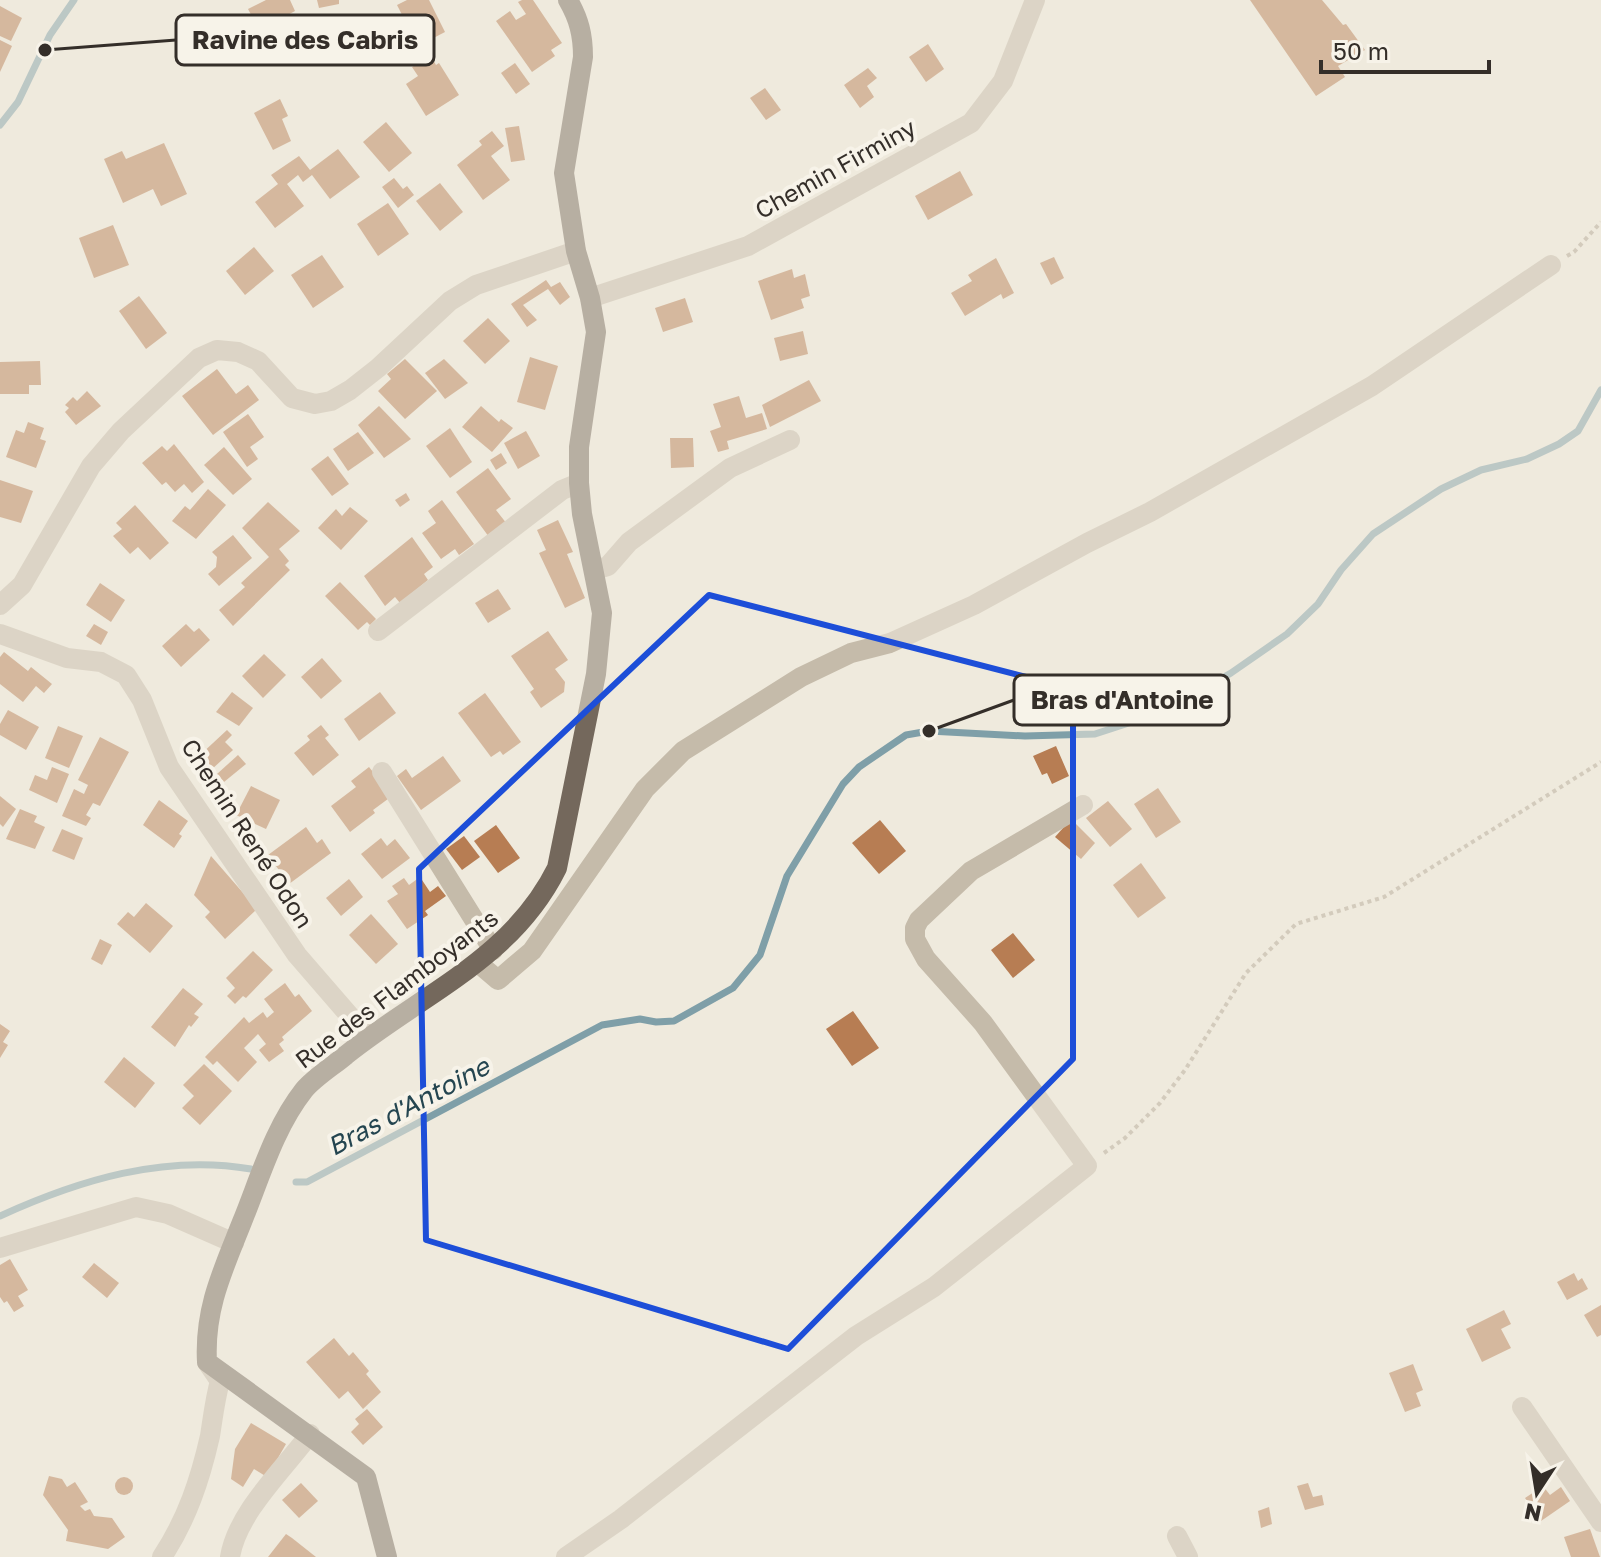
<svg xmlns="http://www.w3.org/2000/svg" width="1601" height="1557" viewBox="0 0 1601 1557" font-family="'Golos Text',sans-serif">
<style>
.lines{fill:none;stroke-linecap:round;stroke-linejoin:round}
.stream{stroke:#7f9fa8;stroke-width:7}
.building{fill:#b77d53}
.path{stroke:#b1a695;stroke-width:4;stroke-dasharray:4 4;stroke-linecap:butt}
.minor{stroke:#c5bbaa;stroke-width:20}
.major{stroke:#74685c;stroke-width:20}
.marked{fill:none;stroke:#1d4ed8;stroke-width:6;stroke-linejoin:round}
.labels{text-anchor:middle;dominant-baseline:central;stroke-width:8;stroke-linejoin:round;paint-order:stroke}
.street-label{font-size:24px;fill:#342e29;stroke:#f7f3e9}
.water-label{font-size:26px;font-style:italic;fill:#244550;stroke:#f7f3e9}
.leader{fill:none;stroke:#342e29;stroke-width:3}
.callout-dot{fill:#342e29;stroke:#f7f3e9;stroke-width:3}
.callout{fill:#f7f3e9;stroke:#342e29;stroke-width:3}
.callout-label{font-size:26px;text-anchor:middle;font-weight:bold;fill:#342e29}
</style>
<rect width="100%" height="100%" fill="#efeadd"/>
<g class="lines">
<g class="stream">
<path d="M0,125L18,102L50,35L74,0"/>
<path d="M296,1182H307L602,1025L640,1019L656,1022L674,1021L733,988L760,955L787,876L843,784L859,767L906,735L929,731L1025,736L1095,734L1141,719L1193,695L1231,673L1287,634L1318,604L1341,570L1373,534L1441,489L1481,470L1527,459L1559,444L1578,431L1601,390"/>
<path d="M0,1216C79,1180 164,1154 251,1169"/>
</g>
</g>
<g class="building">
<path d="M266,0H290L295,11L284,17L288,25L273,32L269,25L259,30L248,9Z"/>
<path d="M317,0H339V4L319,8Z"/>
<path d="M407,0H429L445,32L418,46L397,5Z"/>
<path d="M522,0H533L562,43L551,50L555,56L532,72L496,21L510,11L516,20L526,14L518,2Z"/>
<path d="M1250,0H1322L1343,25L1346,24L1365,50L1338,66L1345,77L1316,96Z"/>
<path d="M0,6L22,18L11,41L0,36Z"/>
<path d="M0,40L12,46L0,72Z"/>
<path d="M928,44L944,69L926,82L909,57Z"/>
<path d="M431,56L436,65L439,63L459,95L426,116L406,84L418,76L412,67Z"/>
<path d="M515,63L530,84L516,94L501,73Z"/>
<path d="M868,68L877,78L867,86L874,97L860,108L844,85Z"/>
<path d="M765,88L781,110L766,120L750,98Z"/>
<path d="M280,99L288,116L282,119L291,141L273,150L254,113Z"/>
<path d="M386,122L412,153L389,172L363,142Z"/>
<path d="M519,126L525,160L511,162L505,128Z"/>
<path d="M492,131L504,146L491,156L510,180L483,200L457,165L482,145L479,141Z"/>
<path d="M164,143L187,194L161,206L153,189L123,203L104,159L122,151L126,159Z"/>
<path d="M338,149L360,177L330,199L312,175L303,182L298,175L287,184L304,206L275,228L255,202L278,184L271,175L299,156L310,170Z"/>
<path d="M960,171L973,195L928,220L915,196Z"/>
<path d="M394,178L403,189L407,186L414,195L398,208L382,187Z"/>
<path d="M805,181L809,189L790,200L785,192Z"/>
<path d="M440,183L463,212L440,231L416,201Z"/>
<path d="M388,203L409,234L378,256L357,224Z"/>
<path d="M113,225L129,265L94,278L79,238Z"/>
<path d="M254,247L274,271L245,295L226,271Z"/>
<path d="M322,255L344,287L313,308L291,275Z"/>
<path d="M1054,257L1064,278L1051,285L1040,263Z"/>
<path d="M996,258L1014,293L1003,299L1001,294L965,316L951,293L972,281L968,275Z"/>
<path d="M792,269L794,278L805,274L810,296L801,299L804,308L771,320L758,281Z"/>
<path d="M546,280L551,287L560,282L570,297L560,305L548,289L523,305L537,320L527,327L511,304Z"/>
<path d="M139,296L167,333L146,349L119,311Z"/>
<path d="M685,298L693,322L663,332L655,308Z"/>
<path d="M488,318L510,341L485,364L463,341Z"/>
<path d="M803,331L808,354L780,361L774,338Z"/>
<path d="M530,357L558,366L545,410L517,402Z"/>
<path d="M405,359L437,391L405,419L378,391L391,379L387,374Z"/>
<path d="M444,359L468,383L445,399L425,373Z"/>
<path d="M40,361L41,385H29V394H0V362Z"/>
<path d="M217,369L236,394L248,385L259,400L213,435L182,396Z"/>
<path d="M809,380L821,401L770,427L762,405Z"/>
<path d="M87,391L101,406L76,425L65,412L69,408L65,405L73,397L77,401Z"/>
<path d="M739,396L746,418L762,413L767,429L727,441L729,449L718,452L710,431L721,427L713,404Z"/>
<path d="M379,406L411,439L384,458L358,425Z"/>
<path d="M481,406L499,422L501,419L513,428L492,452L462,427Z"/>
<path d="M248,414L264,437L250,447L258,459L247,467L223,432Z"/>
<path d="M28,422L44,428L40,439L46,441L36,468L6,457L16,430L24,433Z"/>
<path d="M450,428L472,462L450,478L426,446Z"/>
<path d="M526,431L540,456L518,469L504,443Z"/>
<path d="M358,432L374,453L348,471L333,449Z"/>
<path d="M670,438H693L694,467L671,468Z"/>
<path d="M174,444L204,482L192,493L184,484L175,492L166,482L162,485L142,463L162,446L167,451Z"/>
<path d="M224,447L252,479L233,495L204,465Z"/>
<path d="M501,453L507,463L496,470L490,460Z"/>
<path d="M328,456L349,484L332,496L311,469Z"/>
<path d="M488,468L511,499L496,510L507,524L489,537L456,492Z"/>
<path d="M0,480L33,491L21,523L0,517Z"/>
<path d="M208,489L226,505L196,539L172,521L185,506L190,510Z"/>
<path d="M406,493L410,500L400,507L395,500Z"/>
<path d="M442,500L474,544L459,555L455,549L441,559L422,533L436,523L428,511Z"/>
<path d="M268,502L300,531L279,549L289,561L285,565L290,570L233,626L219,610L245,587L241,583L269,557L242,528Z"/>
<path d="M135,505L169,543L150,560L138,547L130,554L113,536L122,529L116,523Z"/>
<path d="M350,507L368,521L341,550L318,528L336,509L342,516Z"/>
<path d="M558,520L573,552L567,554L585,598L565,608L539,553L546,550L537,530Z"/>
<path d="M233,535L252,558L219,586L208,574L216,567L217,557L212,552Z"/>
<path d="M412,537L433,567L424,574L428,580L400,603L395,597L385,606L364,576Z"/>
<path d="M340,582L376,619L370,625L367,622L358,630L325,596Z"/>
<path d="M100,583L125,600L111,622L86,605Z"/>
<path d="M498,589L511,609L488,623L475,603Z"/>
<path d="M94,624L108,632L101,645L86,636Z"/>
<path d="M186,624L194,632L199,628L210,640L181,667L162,646Z"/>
<path d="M548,631L568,660L555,669L565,682L564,692L541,708L530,692L534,689L511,656Z"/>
<path d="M4,652L28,671L31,667L52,684L44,693L36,686L23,702L0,684V657Z"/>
<path d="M264,654L286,675L263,698L242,676Z"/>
<path d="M322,658L342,681L321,699L301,677Z"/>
<path d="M232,692L253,708L239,726L216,712Z"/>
<path d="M380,692L396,713L359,741L344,719Z"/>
<path d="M485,693L521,742L503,755L500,751L491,757L458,713Z"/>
<path d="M8,710L39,727L26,750L0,735V724Z"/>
<path d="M321,725L329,735L325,738L339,755L313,776L294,753L310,740L307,736Z"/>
<path d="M58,726L83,736L69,768L45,758Z"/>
<path d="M227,730L232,735L225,742L233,750L211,770L199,756Z"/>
<path d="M100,737L129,752L100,806L93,803L86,815L91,818L86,826L62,816L74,789L84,794L88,785L78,780Z"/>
<path d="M1056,746L1069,776L1052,784L1047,773L1042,775L1033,756Z"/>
<path d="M238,755L246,764L224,782L217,774Z"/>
<path d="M443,756L461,781L421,810L397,776L406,769L412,778Z"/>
<path d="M52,767L69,774L57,803L29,790L35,775L47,780Z"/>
<path d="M369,767L392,796L373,810L375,813L350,832L331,806L356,787L351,781Z"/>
<path d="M251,786L280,800L266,829L236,815Z"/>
<path d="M1158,788L1181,822L1156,838L1134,804Z"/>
<path d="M0,796L16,809L3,827L0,824Z"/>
<path d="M159,800L188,821L179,834L182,836L174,848L143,825Z"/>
<path d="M1108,801L1132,829L1110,847L1086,818Z"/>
<path d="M20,809L37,816L34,822L45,827L35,849L6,839Z"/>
<path d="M1071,819L1095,843L1081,859L1055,837Z"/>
<path d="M880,820L906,851L879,874L852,843Z"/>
<path d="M496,825L520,858L498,873L474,841Z"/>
<path d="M306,827L317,843L322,839L331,853L289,884L268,855Z"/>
<path d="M62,829L83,838L74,860L52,851Z"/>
<path d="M464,836L480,857L462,870L446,849Z"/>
<path d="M381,838L387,846L395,839L410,858L382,879L361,854Z"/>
<path d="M211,856L257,909L225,939L205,917L210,912L194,895Z"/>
<path d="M1141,863L1166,898L1138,918L1113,885Z"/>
<path d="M420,877L430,892L438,886L446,896L425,911L428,915L407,929L387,901L398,894L392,886L404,878L409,885Z"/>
<path d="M349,879L363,897L341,916L326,898Z"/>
<path d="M146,903L173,926L150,953L117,924L128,912L134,917Z"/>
<path d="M371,914L398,944L376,964L349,935Z"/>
<path d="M1013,933L1035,960L1013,978L991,950Z"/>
<path d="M100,939L112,945L102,965L91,959Z"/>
<path d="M253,951L273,970L246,998L243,996L235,1004L227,996L235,988L226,978Z"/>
<path d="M285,983L295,997L299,994L312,1011L282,1037L284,1040L279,1044L284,1051L269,1062L259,1050L266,1044L258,1034L244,1048L257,1062L238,1082L217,1061L213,1065L205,1057L244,1017L249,1023L263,1012L267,1018L274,1012L264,999Z"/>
<path d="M183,988L203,1004L194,1014L199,1017L191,1027L189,1025L175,1047L151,1027Z"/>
<path d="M853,1011L879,1048L852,1066L826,1029Z"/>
<path d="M0,1024L10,1031L3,1042L8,1045L0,1058Z"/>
<path d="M124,1057L155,1083L135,1108L104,1082Z"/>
<path d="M204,1064L232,1091L200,1125L182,1108L194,1096L183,1085Z"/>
<path d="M10,1259L28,1290L18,1296L24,1306L14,1312L7,1301L4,1303L0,1297V1265Z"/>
<path d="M94,1263L119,1283L107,1298L82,1277Z"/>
<path d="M1574,1273L1578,1281L1582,1278L1588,1289L1567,1300L1557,1282Z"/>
<path d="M1601,1305V1335L1597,1337L1584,1315Z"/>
<path d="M1504,1310L1511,1324L1501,1329L1511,1348L1482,1362L1466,1329Z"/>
<path d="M334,1338L349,1356L353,1352L369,1371L366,1374L381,1392L363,1409L348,1391L339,1399L306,1362Z"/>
<path d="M1413,1364L1423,1390L1416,1393L1421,1406L1405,1412L1389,1373Z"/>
<path d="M367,1409L383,1427L363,1445L351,1432L359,1424L355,1419Z"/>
<path d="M251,1423L286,1444L267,1477L254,1469L243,1487L231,1479L235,1449Z"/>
<path d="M49,1476L62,1479L67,1487L75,1482L88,1502L80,1506L85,1511L90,1509L94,1516L112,1518L125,1537L108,1549L66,1541L68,1530L43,1495Z"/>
<circle cx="124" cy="1486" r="9"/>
<path d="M301,1483L318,1501L299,1518L282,1500Z"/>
<path d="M1308,1483L1313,1497L1322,1495L1324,1505L1305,1510L1297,1486Z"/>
<path d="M1543,1486L1550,1495L1561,1487L1570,1501L1541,1521L1525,1498Z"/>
<path d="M1269,1507L1272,1524L1261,1528L1258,1511Z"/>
<path d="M1590,1529L1600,1557H1571L1564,1537Z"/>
<path d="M286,1534L292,1538L316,1557H268Z"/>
</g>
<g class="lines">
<g class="path">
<path d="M1567,256L1574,252L1601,222"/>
<path d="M1104,1153L1125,1138L1160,1103L1185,1070L1246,973L1296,924L1384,897L1601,762"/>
</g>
<g class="minor">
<path d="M590,298L748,246L971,123L1003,81L1035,0"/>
<path d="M595,570L608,566L629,542L730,468L790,440"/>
<path d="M0,605L22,585L91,466L121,431L199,358L217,350L238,352L258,361L292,398L315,404L331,401L350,390L378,368L450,301L476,285L576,251"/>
<path d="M378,631L562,490L579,483"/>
<path d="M0,634L67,658L101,662L126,675L142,700L169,767L297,955L368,1037"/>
<path d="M382,772L493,950"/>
<path d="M478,963L498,980L532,951L645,789L683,751L801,677L851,653L890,643L974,605L1087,543L1150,512L1372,386L1551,265"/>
<path d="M0,1248L136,1207L168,1214L234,1243"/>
<path d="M1522,1407L1601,1522"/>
<path d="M1177,1536L1188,1557"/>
<path d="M162,1557C187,1519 200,1480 210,1436C213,1417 215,1399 220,1381L207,1362"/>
<path d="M230,1557C237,1513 283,1470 310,1434"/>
<path d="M566,1557L621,1519L856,1336L934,1287L1087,1166L983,1023L926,959L915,939V928L919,920L971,871L1083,805"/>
</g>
<path class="major" d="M387,1557L366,1477L207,1362C204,1309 223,1270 242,1222C260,1178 274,1128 304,1090C315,1077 333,1066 346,1055C422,994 512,959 557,868L596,674L602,613L582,514L579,483V447L596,332L590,298L576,251L564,173L583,57C583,35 579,19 568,0"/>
</g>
<path d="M0 0H1601V1557H0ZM709,595L1073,689V1059L788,1349L426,1240L419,869Z" fill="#efeadd" fill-opacity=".55" fill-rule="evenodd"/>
<path class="marked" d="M709,595L1073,689V1059L788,1349L426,1240L419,869Z"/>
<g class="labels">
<g class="street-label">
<text transform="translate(835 168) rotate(-29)">Chemin Firminy</text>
<text transform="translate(248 833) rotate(57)">Chemin René Odon</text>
<text transform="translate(396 988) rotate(-37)">Rue des Flamboyants</text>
</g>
<g class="water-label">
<text transform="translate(408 1106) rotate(-28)">Bras d'Antoine</text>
</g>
</g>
<path class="leader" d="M45 50L176 40M929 731L1014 700"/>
<g class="callout-dot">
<circle cx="45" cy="50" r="8"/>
<circle cx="929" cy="731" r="8"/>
</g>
<g class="callout">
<rect x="176" y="15" width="258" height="50" rx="8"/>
<rect x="1014" y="675" width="215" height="50" rx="8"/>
</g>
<g class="callout-label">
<text x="305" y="49">Ravine des Cabris</text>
<text x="1122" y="709">Bras d'Antoine</text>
</g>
<g transform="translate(1537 1493) rotate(192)" stroke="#f7f3e9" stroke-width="6" paint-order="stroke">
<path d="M0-6L14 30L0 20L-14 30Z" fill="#342e29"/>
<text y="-12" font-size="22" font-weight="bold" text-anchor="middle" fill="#342e29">N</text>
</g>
<path d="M1321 60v12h168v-12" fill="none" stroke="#342e29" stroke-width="4"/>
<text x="1333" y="60" font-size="24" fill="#342e29" stroke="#f7f3e9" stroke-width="6" paint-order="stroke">50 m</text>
</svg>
